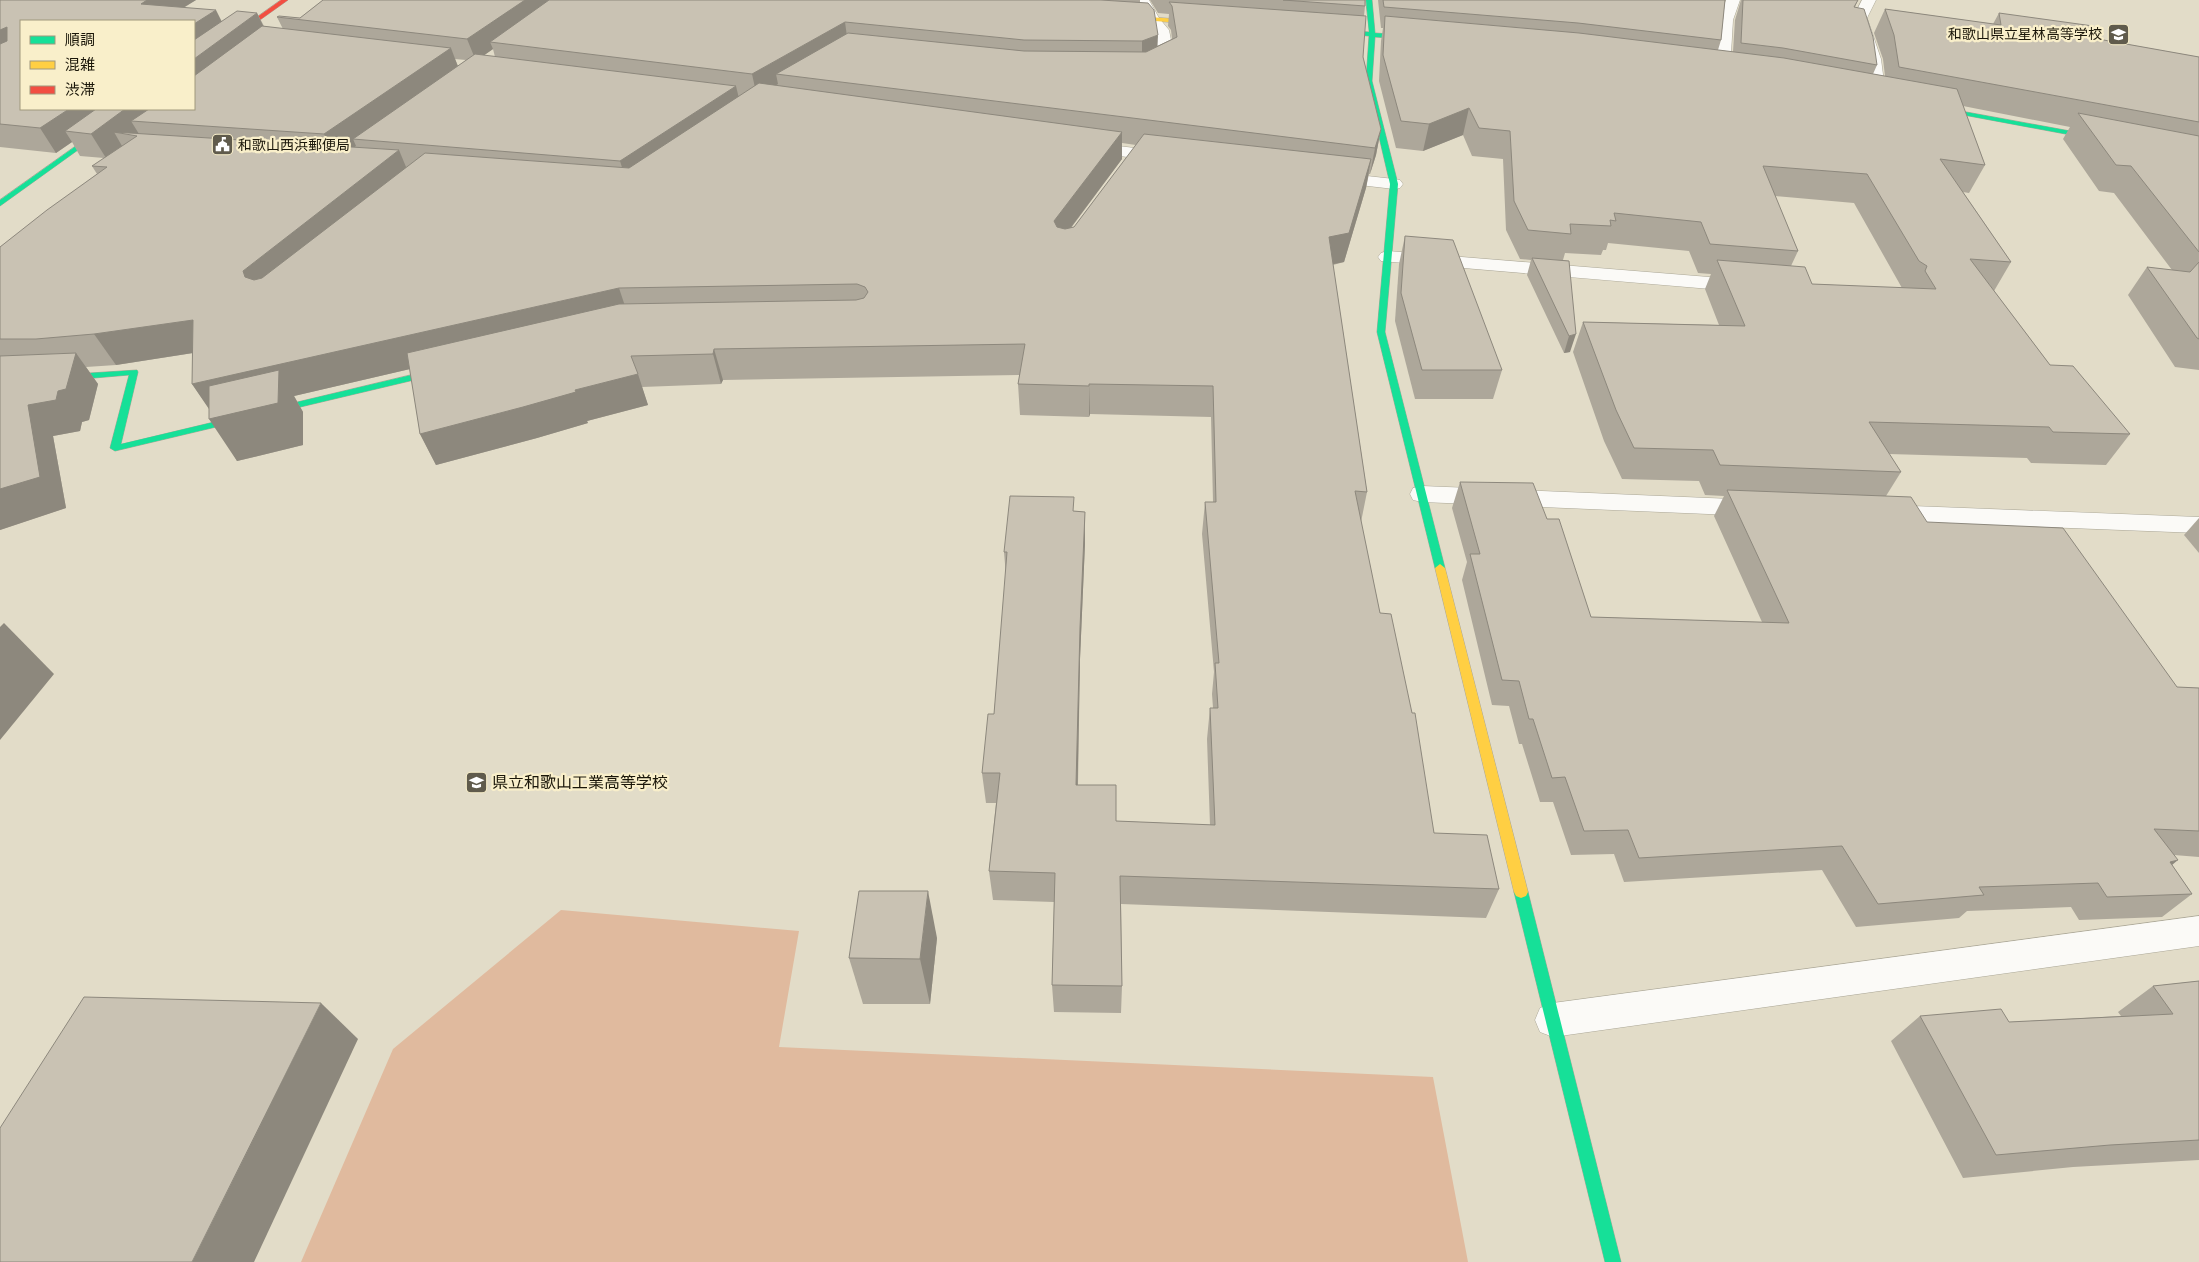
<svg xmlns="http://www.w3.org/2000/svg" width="2199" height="1262" viewBox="0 0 2199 1262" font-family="'Times New Roman','Noto Sans JP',serif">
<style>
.green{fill:#e0ba9e}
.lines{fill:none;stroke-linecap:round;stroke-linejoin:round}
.lane-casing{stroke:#aba797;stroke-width:1}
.street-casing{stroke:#aba797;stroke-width:1}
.fast-casing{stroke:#aba797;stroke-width:1}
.slow-casing{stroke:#aba797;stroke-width:1}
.jam-casing{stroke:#aba797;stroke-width:1}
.lane{fill:#fbfaf7;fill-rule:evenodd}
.street{fill:#fbfaf7;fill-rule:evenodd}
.fast{fill:#16e098;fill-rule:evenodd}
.slow{fill:#ffcf43;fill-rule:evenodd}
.jam{fill:#f24e42;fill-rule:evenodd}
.wall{fill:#ada79a;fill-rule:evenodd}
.shaded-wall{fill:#8d887d}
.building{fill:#c9c2b3;stroke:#8d887d}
.labels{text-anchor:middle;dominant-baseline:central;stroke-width:4.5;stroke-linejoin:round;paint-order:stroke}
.far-poi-label{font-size:14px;fill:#1a1609;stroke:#f9efca;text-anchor:end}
.poi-label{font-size:16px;fill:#1a1609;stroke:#f9efca;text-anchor:start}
</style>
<rect width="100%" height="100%" fill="#e2dcc8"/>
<path class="green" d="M561,910L799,931L779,1047L1433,1077L1468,1262H301L393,1049Z"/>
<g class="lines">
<defs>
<g id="lane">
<path d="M1135,0H1149L1159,18L1169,30L1175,60L1172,63L1154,72H1144L1141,69L1144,66L1159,58L1155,31L1146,20Z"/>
<path d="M1726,0H1740L1733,20L1730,70L1727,73H1717L1714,70L1719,20Z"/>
</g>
<g id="street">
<path d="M1862,0H1876L1867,18L1881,59L1886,98L1884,101H1872L1870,98L1865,59L1853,18Z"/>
<path d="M1086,142L1167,152L1173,153L1176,157L1173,161L1167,162L1080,151L1077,147L1080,143Z"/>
<path d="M1331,172L1394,179L1400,180L1403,184L1400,188L1394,189L1325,181L1322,177L1325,173Z"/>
<path d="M1388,251L1746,280L1753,282L1756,286L1753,290L1746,292L1381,261L1378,257L1381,253Z"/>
<path d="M1422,486L1756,500L1765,502L1768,508L1765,514L1756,516L1422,502L1413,500L1410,494L1413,488Z"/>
<path d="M1886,505L2199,517V533L1886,521L1877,519L1874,513L1877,507Z"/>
<path d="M2199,916V946L1553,1037L1540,1032L1535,1020L1540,1008L1553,1003Z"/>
</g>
<g id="fast">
<path d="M1366,0H1372L1375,33L1418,36L1421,38L1418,40L1375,37L1372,81L1398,184L1385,332L1445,568L1440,572L1435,568L1377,332L1390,184L1366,81L1369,36L1326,33L1323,31L1326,29L1369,32Z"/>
<path d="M1928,105L2103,137L2106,139L2103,141L1926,108V106Z"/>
<path d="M128,109H135L0,206V200Z"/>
<path d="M449,366L453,369L452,371L115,451L110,448L129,375L59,381L0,382V376L59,375L137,370L138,372L121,444Z"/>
<path d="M1521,886L1526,888L1528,892L1621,1262H1605L1514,892L1516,888Z"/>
</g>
<g id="slow">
<path d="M1119,15L1206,21L1209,23L1206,25L1117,18L1116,17Z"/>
<path d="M1440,564L1445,568L1528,892L1526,896L1521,898L1516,896L1514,892L1435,568Z"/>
</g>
<path id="jam" d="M281,0H288L194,67V62Z"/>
</defs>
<use href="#lane" class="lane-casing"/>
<use href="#street" class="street-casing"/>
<use href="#fast" class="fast-casing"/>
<use href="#slow" class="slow-casing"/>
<use href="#jam" class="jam-casing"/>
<use href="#lane" class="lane"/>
<use href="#street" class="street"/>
<use href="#fast" class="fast"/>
<use href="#slow" class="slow"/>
<use href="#jam" class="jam"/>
</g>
<g class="wall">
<path d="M0,0H196L185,7L222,22L257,13L264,26L283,29L277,17L300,18L323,0H1140V3L1157,46L1172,39L1171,30L1168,26L1169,14L1158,13L1150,0H1365V6L1364,16L1363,57L1381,129L1376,155L1370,174H1369L1366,188L1344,262L1333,265L1367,492L1361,522L1380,613L1434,833L1499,889L1486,918L1121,904L1122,986L1121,1013L1054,1012L1052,985L1054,902L993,900L989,871L996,803H986L982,773L994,714L1006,576L1004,552L1074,511L1085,512V543L1080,659L1078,785L1116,821L1210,825L1207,739L1210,708H1213L1212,694L1214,672L1202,534L1205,502H1213L1211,417L1090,414L1089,417L1020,415L1018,384L1020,375L723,380L721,384L642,387L648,405L587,421L588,423L537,438L436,465L420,434L410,369L294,396L303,412V445L237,461L209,408L192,384L193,353L116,365L86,367L98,384L89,420L82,422L80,431L53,436L66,508L0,530V247L97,174L92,166L104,158L80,156L72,142L56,153L0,147ZM194,21V109H21ZM493,49L495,57L484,55ZM455,59L466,60L458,66ZM1122,143L1136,145L1074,227L1071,228L1122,159Z"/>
<path d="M1378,0H1725L1721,40L1718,50L1733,52L1735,20L1741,0H1858L1855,7L1877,65L1873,74L1885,76L1883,59L1874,33L1885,9L1993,24L1999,13L2098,39L2199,57V370L2175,367L2128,295L2147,267L2172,270L2114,193L2099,191L2063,139L2070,127L1963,106L1985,165L1969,193L1963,192L2011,262L1994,291L2050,365L2130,434L2106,465L2031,463L2027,458L1889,454L1901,472L1886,496L1927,522L2177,687L2199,688V857L2174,855L2172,865L2192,894L2162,917L2079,920L2071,907L1967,911L1959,918L1856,927L1822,870L1624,882L1614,854L1571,855L1553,802H1540L1522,744H1519L1509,706L1492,705L1462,580L1467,562L1452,508L1460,482L1547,519L1591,617L1762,622L1714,516L1724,496L1705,495L1699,481L1622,479L1604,441L1573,352L1583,322L1719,325L1705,289L1711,274L1698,273L1689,251L1608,243L1606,250H1603L1601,255L1565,253L1563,260L1569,261L1570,352L1564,353L1527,275L1531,260L1520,259L1506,230L1503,159L1472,156L1463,135L1423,151L1396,148L1379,81L1381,41L1383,28H1381ZM1775,196L1854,203L1902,288L1812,284L1791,266L1798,251Z"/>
<path d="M1405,236L1502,370L1493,399H1415L1395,321L1399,264Z"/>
<path d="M2199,518V553L2184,535Z"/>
<path d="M937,938L930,1004H863L849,958Z"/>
<path d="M2199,981V1160L2073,1167L1963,1178L1891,1041L1920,1016L2009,1022L2121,1016L2118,1012L2153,986Z"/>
</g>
<g class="shaded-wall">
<path d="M147,0H196L161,21L141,4Z"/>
<path d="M525,0H563L490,42L493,49L476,61L467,39Z"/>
<path d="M216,10L227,32L194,56V24Z"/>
<path d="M257,13L268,36L194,92V59Z"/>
<path d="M845,22L848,44L776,74L778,84L757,97L752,74Z"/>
<path d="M7,27L21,50L0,60V30Z"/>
<path d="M1158,35L1157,57L1142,63V41Z"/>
<path d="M451,48L460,72L353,139L356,146L336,160L324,134Z"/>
<path d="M736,86L741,107L627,183L620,161Z"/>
<path d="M1469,108L1463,135L1423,151L1429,124Z"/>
<path d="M69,109H119L65,131L72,142L56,153L40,128Z"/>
<path d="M125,109H172L131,121L139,134L114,132L122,146L106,158L91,134Z"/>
<path d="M1381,129L1376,155L1370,174L1375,148Z"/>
<path d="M1122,132V159L1054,250V221Z"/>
<path d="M399,150L411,179L260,301L245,277L243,271Z"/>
<path d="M1371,159L1366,188L1344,262L1324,266L1329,237Z"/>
<path d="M619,288L629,318L294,396L303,412V445L237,461L209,419L213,415L192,384Z"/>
<path d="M193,320L212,350L116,365L94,334Z"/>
<path d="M1576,334L1570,352L1564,353L1569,336Z"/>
<path d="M714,349L723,380L721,384L713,354Z"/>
<path d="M76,353L98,384L89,420L82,422L80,431L53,436L66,508L0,530V489L28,405L58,391Z"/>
<path d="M638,374L648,405L587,421L588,423L537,438L436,465L420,434L575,390Z"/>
<path d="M1089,384L1090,414L1089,417Z"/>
<path d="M1085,512V543L1080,659L1077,815L1076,785L1080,628Z"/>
<path d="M4,623L54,674L0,740V627Z"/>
<path d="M2178,860L2149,884L2170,862Z"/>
<path d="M928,891L937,938L930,1004L920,959Z"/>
<path d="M321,1003L358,1039L254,1262H192Z"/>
</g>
<g class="building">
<path d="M0,0H147L141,4L216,10L194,24V21H21V109H69L40,128L0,124V44L7,41V27L0,30Z"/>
<path d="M323,0H525L467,39L277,17L279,16L300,18Z"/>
<path d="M549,0H1101L1148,3L1154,10L1158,35L1142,41L1024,40L845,22L752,74L490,42Z"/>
<path d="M1283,0H1365V6Z"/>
<path d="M1383,0H1725L1721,40L1578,23L1384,7Z"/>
<path d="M1743,0H1858L1854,7L1864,9L1873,37L1877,65L1783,48L1741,43Z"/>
<path d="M1169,2L1366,16L1363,57L1381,129L1375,148L776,74L848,33L1024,51L1146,52L1177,37L1172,6Z"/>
<path d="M1885,9L2001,25L1999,13L2093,26L2098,39L2199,57V122L1899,67L1894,35Z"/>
<path d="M237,11L257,13L194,59V40Z"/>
<path d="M1385,16L1579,33L1784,58L1957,89L1985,165L1940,159L2011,262L1970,259L2050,365L2073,366L2130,434L2053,432L2049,427L1869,422L1901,472L1720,465L1713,450L1634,448L1616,410L1583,322L1745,326L1717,260L1805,267L1812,284L1936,289L1925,271L1927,266L1919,261L1867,174L1763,166L1798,251L1710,244L1701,222L1614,213L1616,221L1610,220L1611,226L1570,224L1571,234L1528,230L1514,201L1510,131L1479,128L1469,108L1429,124L1401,121L1383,55Z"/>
<path d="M262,26L451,48L324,134L131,121L149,109H194V76Z"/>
<path d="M475,54L736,86L620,161L353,139Z"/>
<path d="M759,83L1122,132L1054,221L1057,227L1065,229L1074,227L1144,134L1371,159L1349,233L1329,237L1367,492L1355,491L1380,613L1391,614L1412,713H1415L1434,833L1487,835L1499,889L1120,876L1122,986L1052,985L1055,873L989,871L1000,773H982L988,714H994L1007,552H1004L1010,496L1074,497L1073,511L1085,512L1080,628L1076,785H1116V821L1215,825L1210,708H1218L1215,663H1219L1205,502H1216L1213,386L1089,384V386L1018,384L1025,344L714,349L713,354L631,356L638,374L575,390L576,392L523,407L420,434L407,353L619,304L856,300L864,298L868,292L865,287L857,284L619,288L192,384L193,320L94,334L36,339H0V247L47,210L107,167L92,166L137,136L114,132L399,150L243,271L245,277L254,280L262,278L425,153L629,168Z"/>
<path d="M96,109H125L91,134L65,131Z"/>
<path d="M2078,113L2199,136V252L2131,166L2116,165Z"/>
<path d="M1405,236L1453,240L1502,370H1422L1401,293Z"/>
<path d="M1532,258L1569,261L1576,334L1569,336Z"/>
<path d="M2199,262V339L2197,338L2147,267L2190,272Z"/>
<path d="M76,353L66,389L58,391L56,400L28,405L40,477L0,489V356Z"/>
<path d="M279,370L278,403L209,419V386Z"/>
<path d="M1460,482L1533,483L1547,519H1559L1591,617L1789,623L1727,490L1911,497L1927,522L2063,528L2177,687L2199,688V831L2154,829L2178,860L2170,862L2192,894L2107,897L2098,883L1979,887L1984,895L1878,904L1842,846L1639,858L1628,830L1584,831L1565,777L1552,778L1533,719H1529L1519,681L1502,680L1470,554H1480Z"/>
<path d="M859,891H928L920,959L849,958Z"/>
<path d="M2199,981V1140L2110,1145L1996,1155L1920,1016L2001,1009L2009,1022L2173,1014L2153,986Z"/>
<path d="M84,997L321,1003L192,1262H0V1128Z"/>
</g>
<defs>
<symbol id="school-square" viewBox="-11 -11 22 22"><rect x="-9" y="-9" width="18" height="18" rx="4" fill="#605b4c" stroke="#f9efca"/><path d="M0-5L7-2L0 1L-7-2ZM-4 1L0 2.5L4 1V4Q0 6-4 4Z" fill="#fff"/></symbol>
<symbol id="civic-square" viewBox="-11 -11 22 22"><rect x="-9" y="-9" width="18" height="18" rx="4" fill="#605b4c" stroke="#f9efca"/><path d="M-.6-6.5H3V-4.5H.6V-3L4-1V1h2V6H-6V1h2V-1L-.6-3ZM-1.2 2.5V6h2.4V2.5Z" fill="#fff"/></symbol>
</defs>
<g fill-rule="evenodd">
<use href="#school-square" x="2106" y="22" width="25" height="25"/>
<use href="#civic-square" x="210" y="132" width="25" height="25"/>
<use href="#school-square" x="464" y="770" width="25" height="25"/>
</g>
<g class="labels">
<g class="far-poi-label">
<text x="2102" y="34">和歌山県立星林高等学校</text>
<text x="238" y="145" text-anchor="start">和歌山西浜郵便局</text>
</g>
<g class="poi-label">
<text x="492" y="782">県立和歌山工業高等学校</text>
</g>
</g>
<rect x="20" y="20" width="175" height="90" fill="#f9efca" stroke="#a0987d"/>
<rect x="30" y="36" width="25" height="8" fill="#16e098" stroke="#a0987d"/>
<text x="65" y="45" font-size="15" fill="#1a1609">順調</text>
<rect x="30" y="61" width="25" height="8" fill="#ffcf43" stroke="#a0987d"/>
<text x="65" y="70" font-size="15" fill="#1a1609">混雑</text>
<rect x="30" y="86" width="25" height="8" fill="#f24e42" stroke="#a0987d"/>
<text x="65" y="95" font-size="15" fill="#1a1609">渋滞</text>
</svg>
